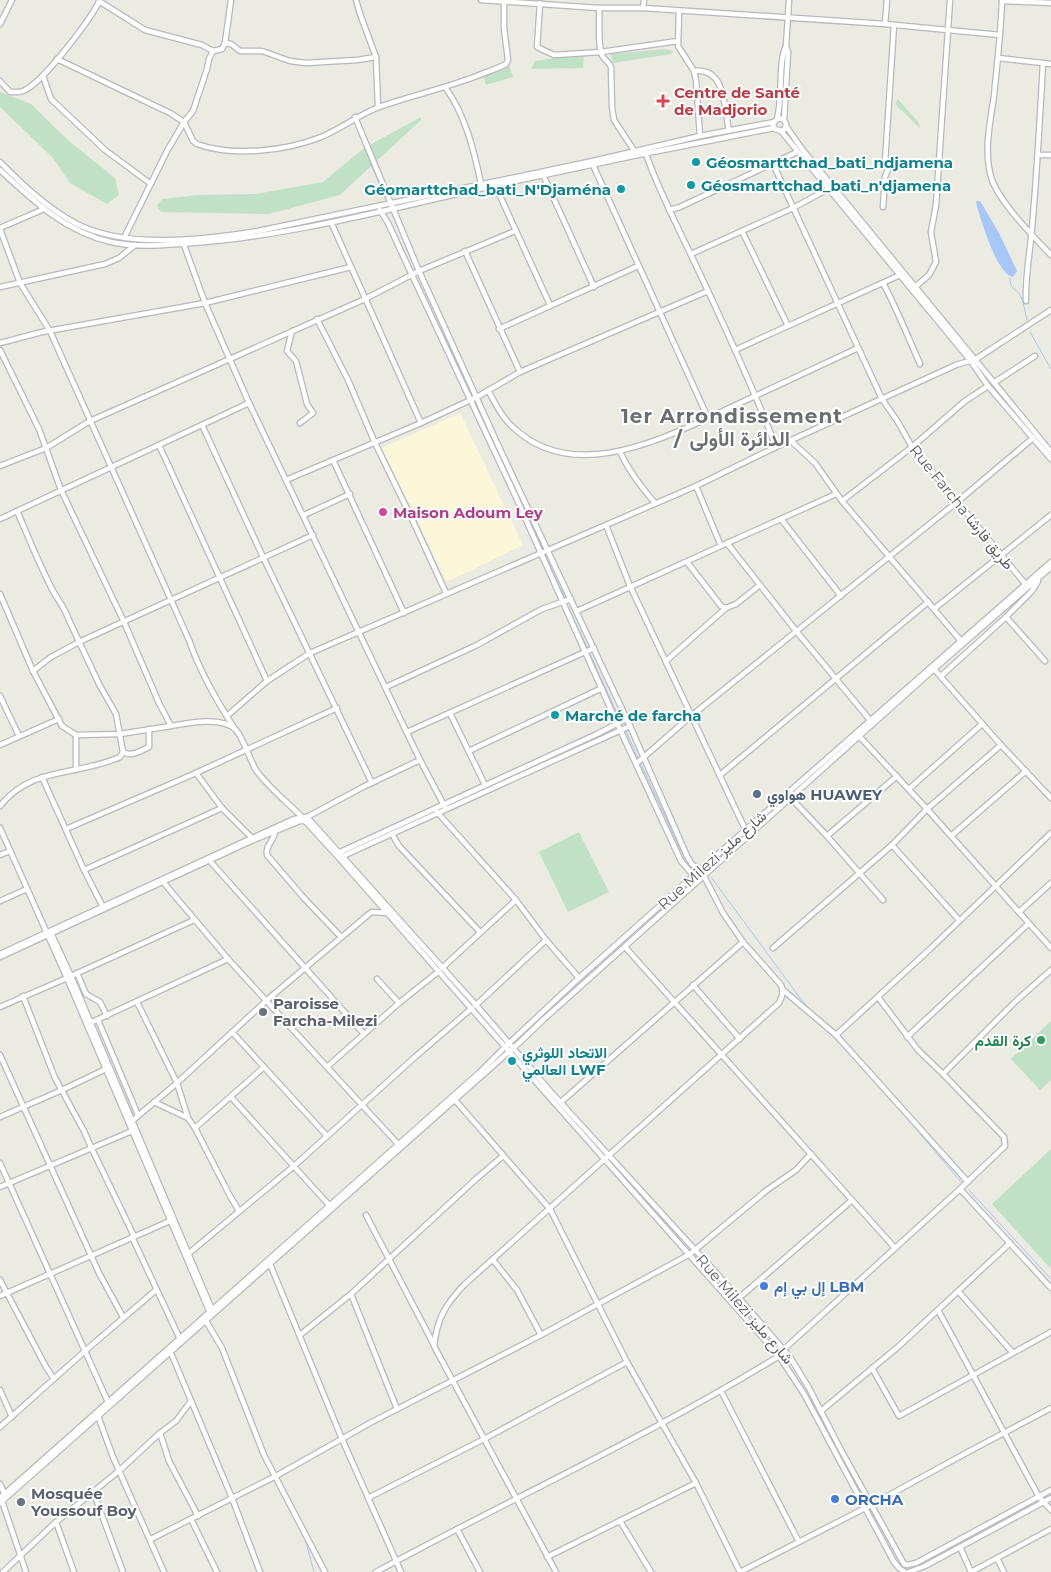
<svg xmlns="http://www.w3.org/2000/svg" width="1051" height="1572" viewBox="0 0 1051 1572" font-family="Montserrat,Vazirmatn,sans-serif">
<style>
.commercial{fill:#faf8d8}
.green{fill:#c0e1c5}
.water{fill:#a6c7f7}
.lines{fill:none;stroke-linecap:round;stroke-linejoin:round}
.stream{stroke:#a6c7f7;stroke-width:1}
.minor-casing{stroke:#b7b8bd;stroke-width:7}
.minor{stroke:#fff;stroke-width:4.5}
.health-dot{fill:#e0444e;stroke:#fff;stroke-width:2}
.culture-dot{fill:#0f9aa8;stroke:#fff;stroke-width:2}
.hotel-dot{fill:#d1479c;stroke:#fff;stroke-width:2}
.service-dot{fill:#5c6f8a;stroke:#fff;stroke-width:2}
.worship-dot{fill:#6b7280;stroke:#fff;stroke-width:2}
.leisure-dot{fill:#2e9e5b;stroke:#fff;stroke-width:2}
.shop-dot{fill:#3f7fe0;stroke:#fff;stroke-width:2}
.labels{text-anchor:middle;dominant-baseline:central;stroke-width:4;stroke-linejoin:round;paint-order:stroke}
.health-label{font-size:15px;font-weight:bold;fill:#be3a42;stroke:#fff;text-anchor:start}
.culture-label{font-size:15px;font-weight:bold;fill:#0d838f;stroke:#fff;text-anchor:start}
.street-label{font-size:15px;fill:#5a5c61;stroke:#fff}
.hotel-label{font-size:15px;font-weight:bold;fill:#b23c85;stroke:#fff;text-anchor:start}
.service-label{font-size:15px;font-weight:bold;fill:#4e5e75;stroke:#fff;text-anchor:start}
.worship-label{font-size:15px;font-weight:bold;fill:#5b616d;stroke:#fff;text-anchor:start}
.leisure-label{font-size:15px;font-weight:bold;fill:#27864d;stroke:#fff;text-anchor:end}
.shop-label{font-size:15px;font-weight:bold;fill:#366cbe;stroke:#fff;text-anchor:start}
.district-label{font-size:20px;font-weight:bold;letter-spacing:1px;fill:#6b6e73;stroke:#fff}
</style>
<rect width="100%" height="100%" fill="#ecebe2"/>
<path class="commercial" d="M460,413L523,545L447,582L382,448Z"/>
<g class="green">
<path d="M665,49L673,51L671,54L613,63L611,54Z"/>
<path d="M584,54L583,68L531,69L535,61Z"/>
<path d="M509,65L513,77L486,85L483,75Z"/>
<path d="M0,92L31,104L69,141L115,178L119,195L107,204L70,183L53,158L0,107Z"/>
<path d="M898,99L918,122L921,129L895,104Z"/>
<path d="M421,117V120L340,195L269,214L161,212L157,206L162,199L199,195L256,194L323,182L364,148Z"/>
<path d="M579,832L609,892L568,912L539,852Z"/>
<path d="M1051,1021V1080L1040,1090L1011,1059Z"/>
<path d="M1051,1149V1269L992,1204Z"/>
</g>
<path class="water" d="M977,201H980L999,233L1017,271L1013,277C997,275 980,218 976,202Z"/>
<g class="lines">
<g class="stream">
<path d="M369,160L387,201"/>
<path d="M393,216L416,269"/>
<path d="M419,276L470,392"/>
<path d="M1010,278C1010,290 1015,287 1020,295C1024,302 1025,313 1027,320"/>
<path d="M1030,332L1051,369"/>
<path d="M474,401L542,548"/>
<path d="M546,558L565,598"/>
<path d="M568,607L587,647"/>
<path d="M590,654L620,720"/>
<path d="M626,731L638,758"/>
<path d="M641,764L681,851L685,856"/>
<path d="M693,862L701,866"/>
<path d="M711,877L803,1002L816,1015"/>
<path d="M884,1091L961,1182"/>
<path d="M969,1190L1051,1279"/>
<path d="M305,1538L314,1572"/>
</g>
<defs>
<g id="minor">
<path d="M356,0L360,14L376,57L378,107"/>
<path d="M481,0L599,8H643L885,24L1000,35"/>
<path d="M1002,0C1001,32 997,64 994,96C990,123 983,153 992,180C1001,204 1033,236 1051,255"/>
<path d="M99,1L145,30L202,45L213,51"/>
<path d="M1002,1L1051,3"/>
<path d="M540,3L537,47L554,55L601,52L678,41"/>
<path d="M599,8C600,19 597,48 603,57C606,61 609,62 611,67L612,107L614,120L635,152"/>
<path d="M643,8L644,0"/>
<path d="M679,11L678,46L694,71L696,80L700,136"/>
<path d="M0,24L12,0"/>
<path d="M885,24L887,0"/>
<path d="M225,43L231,44L240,51H262L290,61L306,63L357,60L376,57"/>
<path d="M998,58L1051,64"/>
<path d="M57,59L170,113L184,122L193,141L197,144C233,157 286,151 321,137C341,129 358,115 379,107C411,96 445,88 477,76C486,72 497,69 506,64L508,60L504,28V0"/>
<path d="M694,71C726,67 724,107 729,131"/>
<path d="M43,76L51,99L105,150L151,184"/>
<path d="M0,81L10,92C15,92 21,93 25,90C45,80 90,20 100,0"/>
<path d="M445,87C465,114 474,150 481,184"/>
<path d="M355,117L419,271L498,445L630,726L687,856L691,863L704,876L723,913L743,942L781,985C784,992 782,997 779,1003L464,1285C445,1305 437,1319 434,1346L556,1572"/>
<path d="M777,119C783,98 778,61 786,46L789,0"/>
<path d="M784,120L788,52L786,46"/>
<path d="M786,126L802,149L1051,452"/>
<path d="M781,131L785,129L786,124L784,120L779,118L774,122L773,126L775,129L781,131L970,360L988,386L1051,459"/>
<path d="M646,154C658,189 675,221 691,255C721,318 751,382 776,447L956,365L976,359L1051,310"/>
<path d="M1038,155H1051"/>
<path d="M0,162C23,185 48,209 77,224C127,249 204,240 258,231L593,161L700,136L774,122"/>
<path d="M773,164L882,399L898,422L912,447L1027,586"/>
<path d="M593,165L708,418L858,348"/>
<path d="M0,170C33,201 66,232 111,242C137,248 166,245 192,243C277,237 361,216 444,197C554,172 664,149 774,128"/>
<path d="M543,175L594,287"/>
<path d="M495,185L550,305"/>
<path d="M883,207L885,177L888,169L885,162L894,25"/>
<path d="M380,210L388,223L412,275L514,493L617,723L681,861L698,881"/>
<path d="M669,210L680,207L797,152"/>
<path d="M0,228L44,209"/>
<path d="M0,229L20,283L50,331L189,640C200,672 216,699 234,728"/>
<path d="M742,231L788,326"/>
<path d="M124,238L167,151L184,122L193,111L207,69L209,59L213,51L222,49L225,43L231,0"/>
<path d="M183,242L205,303L249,403L420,760L446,809"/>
<path d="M465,251L520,372"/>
<path d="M691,254L793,208L830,188"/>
<path d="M883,283C897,309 908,337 920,364"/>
<path d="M0,287L105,264L119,258L135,245"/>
<path d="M915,287L929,275L936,262L931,232L936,205L950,0"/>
<path d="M1026,301C1025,277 1030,253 1032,228C1037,173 1040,118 1043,63"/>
<path d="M317,319L348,380L375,443L412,519L446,593"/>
<path d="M499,329L638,266"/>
<path d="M292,331L287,351L296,361L307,404L313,413L300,423"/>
<path d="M0,343L42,332L205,303L351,267"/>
<path d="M0,350L39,429L61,490L124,622L159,703L171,726C188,723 221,716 235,729C242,735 250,760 256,770C268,787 287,802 302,817"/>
<path d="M735,350L900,275"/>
<path d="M995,382L1035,356"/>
<path d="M488,390C495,403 502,418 514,428C569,480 650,445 708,418"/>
<path d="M421,423L477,397L520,372L708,291"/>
<path d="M202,425L263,557L372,783"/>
<path d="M791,441L815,463L842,501L961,641"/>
<path d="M159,445L267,681"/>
<path d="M620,452C629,471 641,487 655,503"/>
<path d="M333,460L404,613"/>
<path d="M0,466L46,448L90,421L365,299L419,271L515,231"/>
<path d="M286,480L421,423L331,222"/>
<path d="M696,486L721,546"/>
<path d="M842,501L912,447L965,401L988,386"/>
<path d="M304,515L350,494"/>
<path d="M0,519L249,403"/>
<path d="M781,519L841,596"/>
<path d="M727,543L797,632L870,720"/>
<path d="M687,562L721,606L726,608"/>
<path d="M0,594L33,671L62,726L76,735V770"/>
<path d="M934,609L1051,515"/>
<path d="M577,611L836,494"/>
<path d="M1006,617L1045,661"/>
<path d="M666,661L726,608L736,604L760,585"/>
<path d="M934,669L1001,745L1051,798"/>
<path d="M33,671L51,657L79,642L313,535"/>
<path d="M941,676L1006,617L1032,591L1038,581"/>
<path d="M386,687L477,645L542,609L571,599"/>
<path d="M0,696L19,736"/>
<path d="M450,713L485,785"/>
<path d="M227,716L267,681L310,653L606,525"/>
<path d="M407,732L594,648"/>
<path d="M76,735L120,734L171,726"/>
<path d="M859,736L927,809L1051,948"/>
<path d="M0,745L59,719"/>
<path d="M469,751L602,688"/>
<path d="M123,752C132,757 140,751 149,747V729"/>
<path d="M637,763L691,716L957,502L1033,438"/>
<path d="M196,773L222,808L252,838"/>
<path d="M720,775L928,602"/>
<path d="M42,777L84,870L103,907"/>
<path d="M909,789L982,724"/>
<path d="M791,798L827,836L883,900"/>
<path d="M0,806C31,766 78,776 120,757L123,752L116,714L99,684L68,618C64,606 56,598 51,587C38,562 28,536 17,511"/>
<path d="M437,812L516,900L546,940L579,978"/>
<path d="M307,817L363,787L420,760"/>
<path d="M0,828L67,978L210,1313"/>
<path d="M66,829L196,773L337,708"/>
<path d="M275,831C275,841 265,844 267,855L303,897L341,937"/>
<path d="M746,831L630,586L606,525L696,486L776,447"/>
<path d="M392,834L399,846L480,932"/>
<path d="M827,836L897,776"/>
<path d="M951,836L1026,771"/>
<path d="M892,845L959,920"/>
<path d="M338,853L597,734L626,719"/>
<path d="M0,855L10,851"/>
<path d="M343,856L630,726"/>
<path d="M210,861L364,1034"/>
<path d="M84,870L222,808"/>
<path d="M164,883L228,959L327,1067L399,1003L438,972"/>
<path d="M0,901L27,889"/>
<path d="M1019,912L1051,883"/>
<path d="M51,933L71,976L213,1312"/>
<path d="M625,947L895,1248"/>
<path d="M773,948L892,845L927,809L1001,745"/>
<path d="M0,954L252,838L294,819L307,817L476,1005L551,1092L739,1298L790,1357L809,1388L841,1450L904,1564L907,1565L916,1563L1051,1490"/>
<path d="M0,957L251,841L300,821H305L339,858L505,1047L480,1072L0,1498"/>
<path d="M442,968L516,900"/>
<path d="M77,973L86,994L100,1002L107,1016"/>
<path d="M71,976L194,920"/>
<path d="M377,979L399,1003"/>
<path d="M693,985L740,1039"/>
<path d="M783,990L836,1035L968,1182"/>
<path d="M23,996L55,1078L84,1131L91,1147L134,1236"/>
<path d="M137,1002L177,1083L188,1118L195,1128L230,1196L239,1211"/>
<path d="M476,1005L546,940"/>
<path d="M0,1007L67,978"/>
<path d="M98,1020L138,1115"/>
<path d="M90,1023L228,959"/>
<path d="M232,1032L327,1136"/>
<path d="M836,1035L929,950L1051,833"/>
<path d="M907,1037L1028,924"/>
<path d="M0,1055L99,1273L123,1317"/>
<path d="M327,1067L398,1144"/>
<path d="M943,1074L1016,1001L1051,970"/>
<path d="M231,1097L329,1205"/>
<path d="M455,1100L550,1209L627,1362L696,1483L740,1572"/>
<path d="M154,1102L188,1118"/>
<path d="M561,1102L743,942"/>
<path d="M0,1117L62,1090L106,1069"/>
<path d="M132,1121L177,1083L267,1000L369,914L372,912L388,913"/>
<path d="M195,1128L264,1067"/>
<path d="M0,1163L108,1402"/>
<path d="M0,1187L132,1131"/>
<path d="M960,1189L1051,1288"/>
<path d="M366,1215L434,1345"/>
<path d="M132,1237L180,1339"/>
<path d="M188,1254L294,1166L415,1057L472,1008"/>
<path d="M493,1260L517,1290L541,1335"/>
<path d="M270,1264L342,1439L401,1572"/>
<path d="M0,1280L46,1367L54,1379"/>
<path d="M958,1291L1013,1353"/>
<path d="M351,1294L397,1409"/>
<path d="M0,1296L172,1220"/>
<path d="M739,1298L851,1201"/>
<path d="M938,1310L1039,1497L1051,1510"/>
<path d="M206,1321L222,1348L264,1455L325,1572"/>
<path d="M300,1335L351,1294L476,1179L503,1156"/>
<path d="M171,1353L232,1498L260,1572"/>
<path d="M872,1368L899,1416L1051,1332"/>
<path d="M0,1390L12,1417"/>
<path d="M721,1391L799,1542"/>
<path d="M821,1411L899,1346L1010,1243"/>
<path d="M98,1416L113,1457L164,1572"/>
<path d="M0,1427L85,1351L156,1290"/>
<path d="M160,1433L176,1421L191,1401"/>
<path d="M0,1484L5,1495"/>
<path d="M93,1491L123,1572"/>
<path d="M368,1498L484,1439L627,1362"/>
<path d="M2,1501L26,1572"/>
<path d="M0,1503L520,1042L543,1020L934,669L1051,567"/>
<path d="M191,1519L217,1572"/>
<path d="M620,1521L651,1572"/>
<path d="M56,1522L74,1572"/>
<path d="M457,1529L480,1572"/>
<path d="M151,1539L276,1476L370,1423L541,1335L690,1254L767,1190L796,1170L811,1154"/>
<path d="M960,1547L971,1572"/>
<path d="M547,1557L696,1483"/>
<path d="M997,1558L1004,1572"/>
<path d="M3,1572L56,1522L120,1470L160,1433L169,1461L198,1516"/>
<path d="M376,1572C510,1499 649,1436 779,1356L782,1351L960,1189L1005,1146L1004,1137L943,1074L918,1050L878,997"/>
<path d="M740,1572L871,1505L968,1452L1051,1408"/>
<path d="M905,1572L899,1568L894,1562L804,1394L779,1356L505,1047L579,978L693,876L1051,562"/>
<path d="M909,1572L925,1566L1051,1498"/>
<path d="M971,1572L1051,1529"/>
</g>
</defs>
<use href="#minor" class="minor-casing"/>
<use href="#minor" class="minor"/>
</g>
<path class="health-dot" d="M660.5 93.5h5v5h5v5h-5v5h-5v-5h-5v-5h5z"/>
<g class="culture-dot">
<circle cx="696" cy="162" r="5"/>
<circle cx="691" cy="185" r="5"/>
<circle cx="621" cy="189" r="5"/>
<circle cx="555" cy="715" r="5"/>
<circle cx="512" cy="1061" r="5"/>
</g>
<circle class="hotel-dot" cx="383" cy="512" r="5"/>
<circle class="service-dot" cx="757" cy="794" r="5"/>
<g class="worship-dot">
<circle cx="263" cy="1012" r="5"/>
<circle cx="21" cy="1502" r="5"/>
</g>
<circle class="leisure-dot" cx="1041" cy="1040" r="5"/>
<g class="shop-dot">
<circle cx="764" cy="1286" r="5"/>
<circle cx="835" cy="1499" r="5"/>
</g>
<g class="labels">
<g class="health-label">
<text x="674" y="92">Centre de Santé<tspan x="674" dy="17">de Madjorio</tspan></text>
</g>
<g class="culture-label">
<text x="706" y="162">Géosmarttchad_bati_ndjamena</text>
<text x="701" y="185">Géosmarttchad_bati_n'djamena</text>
<text x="611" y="189" text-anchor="end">Géomarttchad_bati_N'Djaména</text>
<text x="565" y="715">Marché de farcha</text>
<text x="522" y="1052">الاتحاد اللوثري<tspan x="522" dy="17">العالمي LWF</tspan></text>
</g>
<g class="street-label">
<text transform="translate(962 507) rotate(51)">Rue Farcha طريق فارشا</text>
<text transform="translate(712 860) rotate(-42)">Rue Milezi شارع مليز</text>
<text transform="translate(745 1309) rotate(49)">Rue Milezi شارع مليز</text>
</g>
<g class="hotel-label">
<text x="393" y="512">Maison Adoum Ley</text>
</g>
<g class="service-label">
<text x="767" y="794">هواوي HUAWEY</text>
</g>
<g class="worship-label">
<text x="273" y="1003">Paroisse<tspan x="273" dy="17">Farcha-Milezi</tspan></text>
<text x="31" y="1493">Mosquée<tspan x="31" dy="17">Youssouf Boy</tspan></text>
</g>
<g class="leisure-label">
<text x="1031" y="1040">كرة القدم</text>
</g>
<g class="shop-label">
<text x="774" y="1286">إل بي إم LBM</text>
<text x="845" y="1499">ORCHA</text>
</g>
<g class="district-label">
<text x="732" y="416">1er Arrondissement<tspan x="732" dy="23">/ الدائرة الأولى</tspan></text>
</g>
</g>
</svg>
